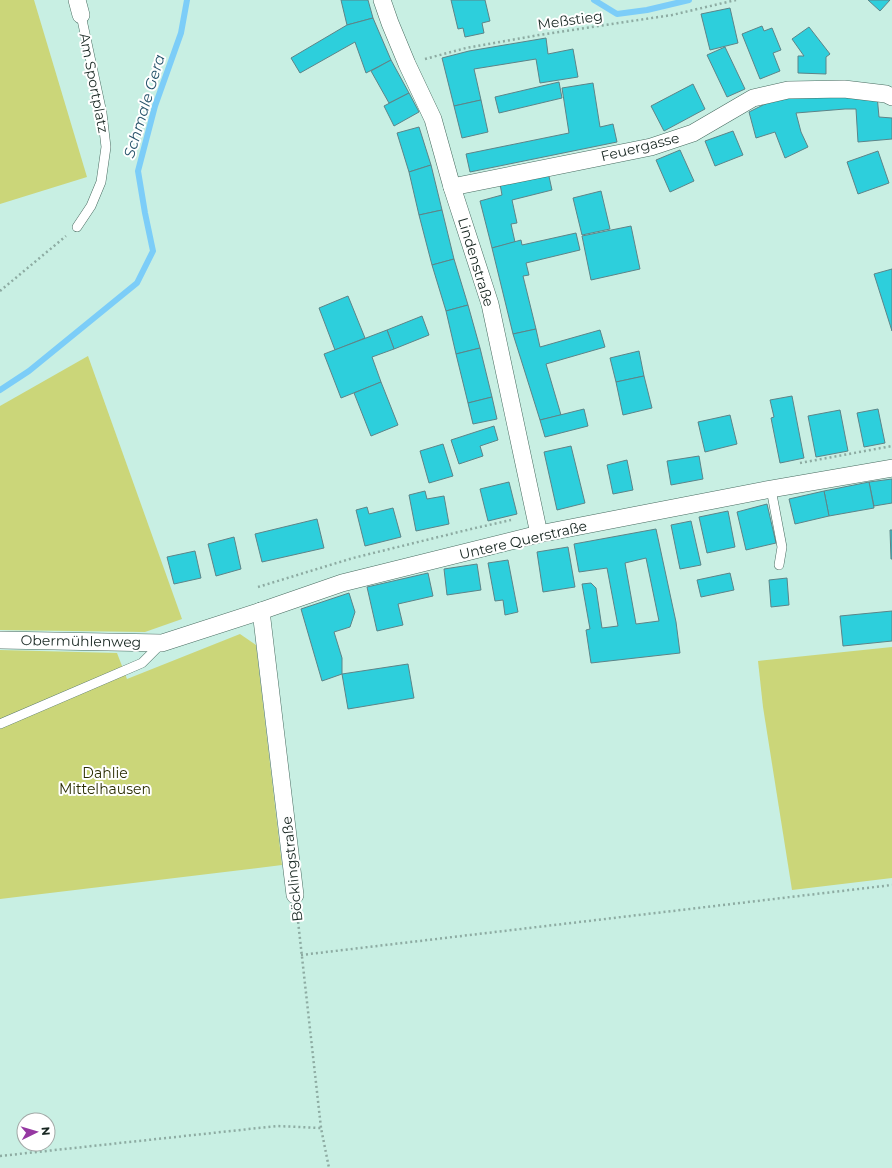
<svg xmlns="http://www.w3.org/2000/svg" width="892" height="1168" viewBox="0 0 892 1168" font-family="Montserrat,sans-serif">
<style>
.green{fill:#cbd679}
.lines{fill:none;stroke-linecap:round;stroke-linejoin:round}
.stream{stroke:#7ccdf8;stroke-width:6}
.building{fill:#2dcfdc;stroke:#5d8488;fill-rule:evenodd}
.service-casing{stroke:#486b60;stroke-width:10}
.minor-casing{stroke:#486b60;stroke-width:18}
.path{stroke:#8daba2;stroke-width:2.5;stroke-dasharray:2 3;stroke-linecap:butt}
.service{stroke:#fff;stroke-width:9}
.minor{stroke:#fff;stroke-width:17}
.labels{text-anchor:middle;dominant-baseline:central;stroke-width:4;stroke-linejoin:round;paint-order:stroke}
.street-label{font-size:14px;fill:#182722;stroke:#fff}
.park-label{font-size:14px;fill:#2a2d02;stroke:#fff}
.water-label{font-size:15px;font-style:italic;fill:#28546b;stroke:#fff}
</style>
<rect width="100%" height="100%" fill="#c8efe3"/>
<g class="green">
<path d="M0,0H34L87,177L0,204Z"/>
<path d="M88,356L182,619L145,632L0,630V406Z"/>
<path d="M240,634L256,645L282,865L0,899V650L117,653L127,679Z"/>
<path d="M892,647V878L792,890L763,707L758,661Z"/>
</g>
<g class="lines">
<g class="stream">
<path d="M594,0L617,14L647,10L689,0"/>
<path d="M0,390L29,371L137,283L153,251L145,213L138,171L155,106L181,33L187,0"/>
</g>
</g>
<g class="building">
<path d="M341,0H368L373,18L347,25Z"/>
<path d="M451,0H485L490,21L482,23L484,33L465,37L463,28L458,29Z"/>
<path d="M868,0H890L880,11Z"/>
<path d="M730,8L738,43L710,50L701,14Z"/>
<path d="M373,18L391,60L366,73L355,42L300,73L291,58L347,25Z"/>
<path d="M762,26L764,31L772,28L781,50L773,53L780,71L760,79L742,34Z"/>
<path d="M809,27L830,54L826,57V74L798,73V56H804L792,39Z"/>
<path d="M546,38L548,54L573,49L578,77L540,83L536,59L474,69L481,100L454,106L442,58L469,51Z"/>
<path d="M725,47L745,89L727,97L707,55Z"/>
<path d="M391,60L409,93L389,103L371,71Z"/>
<path d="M559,82L562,98L499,113L495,97Z"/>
<path d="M593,83L600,127L613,124L617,142L470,172L466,154L569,133L562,88Z"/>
<path d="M693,84L705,109L664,131L651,106Z"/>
<path d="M409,93L419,112L394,126L384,106Z"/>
<path d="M877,95L879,117L892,118V139L858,142L856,109H845L796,113L801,132L808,147L785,158L775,132L756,138L749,112L767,103L791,96Z"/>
<path d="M481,100L488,132L462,138L454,106Z"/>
<path d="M419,127L431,165L409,172L397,133Z"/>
<path d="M733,131L743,155L715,166L705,141Z"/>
<path d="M680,150L694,181L670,192L656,160Z"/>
<path d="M878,151L889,183L858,194L847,162Z"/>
<path d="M431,165L442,210L419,215L409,172Z"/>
<path d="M548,172L552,190L512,200L517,223L511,224L515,242L492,248L480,201L502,195L500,184Z"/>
<path d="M601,191L610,229L582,235L573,198Z"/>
<path d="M442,210L454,259L432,265L419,215Z"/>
<path d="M631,226L640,269L591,280L582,236Z"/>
<path d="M576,233L580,250L526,263L529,275L523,276L536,329L513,334L492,248L521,240L522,245Z"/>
<path d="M454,259L468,305L446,311L432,265Z"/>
<path d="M892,269V331L874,274Z"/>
<path d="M348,296L365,338L335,350L319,308Z"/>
<path d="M468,305L480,348L456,354L446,311Z"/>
<path d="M422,316L429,335L394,349L387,330Z"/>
<path d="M536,329L540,347L600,330L605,347L546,364L561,415L540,420L513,334Z"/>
<path d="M387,330L394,349L372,357L381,382L341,398L324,354Z"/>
<path d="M480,348L492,397L468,403L456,354Z"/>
<path d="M639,351L644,376L616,382L610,358Z"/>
<path d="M644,376L652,408L623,415L616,382Z"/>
<path d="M381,382L398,425L371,436L354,393Z"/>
<path d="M792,396L804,458L780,463L771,418L774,417L770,400Z"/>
<path d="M492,397L497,419L473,424L468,403Z"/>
<path d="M584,409L588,426L545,437L540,420Z"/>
<path d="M878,409L885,443L864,447L857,413Z"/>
<path d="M840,410L848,451L816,457L808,416Z"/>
<path d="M730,415L737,444L705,452L698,422Z"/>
<path d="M494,426L498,440L480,446L483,456L459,464L451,440Z"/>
<path d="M443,444L453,476L429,483L420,451Z"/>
<path d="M571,446L585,503L557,510L544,452Z"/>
<path d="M699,456L703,479L671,485L667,461Z"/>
<path d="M627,460L633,490L613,494L607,465Z"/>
<path d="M892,479V503L874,506L869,482Z"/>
<path d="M509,482L517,514L488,521L480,489Z"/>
<path d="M869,482L874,508L829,516L824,491Z"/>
<path d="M425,491L427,499L444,496L449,524L416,531L409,495Z"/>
<path d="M824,491L829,516L795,524L789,499Z"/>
<path d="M767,504L776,543L746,550L737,512Z"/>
<path d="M367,507L369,514L393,508L401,537L365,546L356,510Z"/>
<path d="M728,511L735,547L707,553L699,517Z"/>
<path d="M317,519L324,548L262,562L255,534Z"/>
<path d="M691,521L701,565L680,569L671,525Z"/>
<path d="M656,529L676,622L680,653L591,663L586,630L590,629L582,584L591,583L596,588L602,628L618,626L607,568L579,572L574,544ZM646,558L659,621L636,624L625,563Z"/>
<path d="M890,530H892V559H891Z"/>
<path d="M234,537L241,569L216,576L208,544Z"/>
<path d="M568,547L575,587L543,592L537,552Z"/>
<path d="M195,551L201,578L174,584L167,557Z"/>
<path d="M508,560L518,612L505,615L503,600L495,601L488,563Z"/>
<path d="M477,564L481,590L447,595L444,569Z"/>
<path d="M428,573L433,596L398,604L403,625L377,631L367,587Z"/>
<path d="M730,573L734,590L701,597L697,580Z"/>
<path d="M787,578L789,605L771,607L769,580Z"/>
<path d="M349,593L355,612L350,627L334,632L342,658V674L322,681L301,609Z"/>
<path d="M892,611V641L843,646L840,616Z"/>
<path d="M408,664L414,698L348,709L342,674Z"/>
</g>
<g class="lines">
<defs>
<g id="service">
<path d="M77,227L91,206L101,182L106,147L102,113L81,15"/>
<path d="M771,489L782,547L779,565"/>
<path d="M0,724L142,663L162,643"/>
</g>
<g id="minor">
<path d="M77,0L81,15"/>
<path d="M382,0L390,23L407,64L433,119L452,187L490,304L539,534"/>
<path d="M452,187L651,147L693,133L753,98L788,90L844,89L886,94L892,97"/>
<path d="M261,611L295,895"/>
<path d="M0,640L162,643L261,611L342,583L539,534L771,489L892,468"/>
</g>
</defs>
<use href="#service" class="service-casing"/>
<use href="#minor" class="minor-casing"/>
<g class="path">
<path d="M425,59L466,48L539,35L672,15L736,0"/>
<path d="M0,291L66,236"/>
<path d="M800,463L892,446"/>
<path d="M258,587L353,558L471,529L511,520"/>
<path d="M297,912L321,1128"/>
<path d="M301,955L892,885"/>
<path d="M0,1156L277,1126L321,1128L329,1168"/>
</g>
<use href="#service" class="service"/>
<use href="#minor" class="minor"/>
</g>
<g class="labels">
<g class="street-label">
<text transform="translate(570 20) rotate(-8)">Meßstieg</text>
<text transform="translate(94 83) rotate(79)">Am Sportplatz</text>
<text transform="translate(640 147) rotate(-14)">Feuergasse</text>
<text transform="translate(476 262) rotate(73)">Lindenstraße</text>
<text transform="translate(523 540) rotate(-13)">Untere Querstraße</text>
<text transform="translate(81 641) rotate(1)">Obermühlenweg</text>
<text transform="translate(292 869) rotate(-96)">Böcklingstraße</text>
</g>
<g class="park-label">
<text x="105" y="773">Dahlie<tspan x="105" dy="16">Mittelhausen</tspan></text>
</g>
<g class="water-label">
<text transform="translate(144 106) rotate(-73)">Schmale Gera</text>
</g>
</g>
<g transform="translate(36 1132) rotate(85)"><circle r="19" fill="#ffffff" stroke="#a3a9a7"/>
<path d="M0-3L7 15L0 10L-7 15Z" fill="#9638a2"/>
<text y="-6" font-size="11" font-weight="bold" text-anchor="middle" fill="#182722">N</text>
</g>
</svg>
